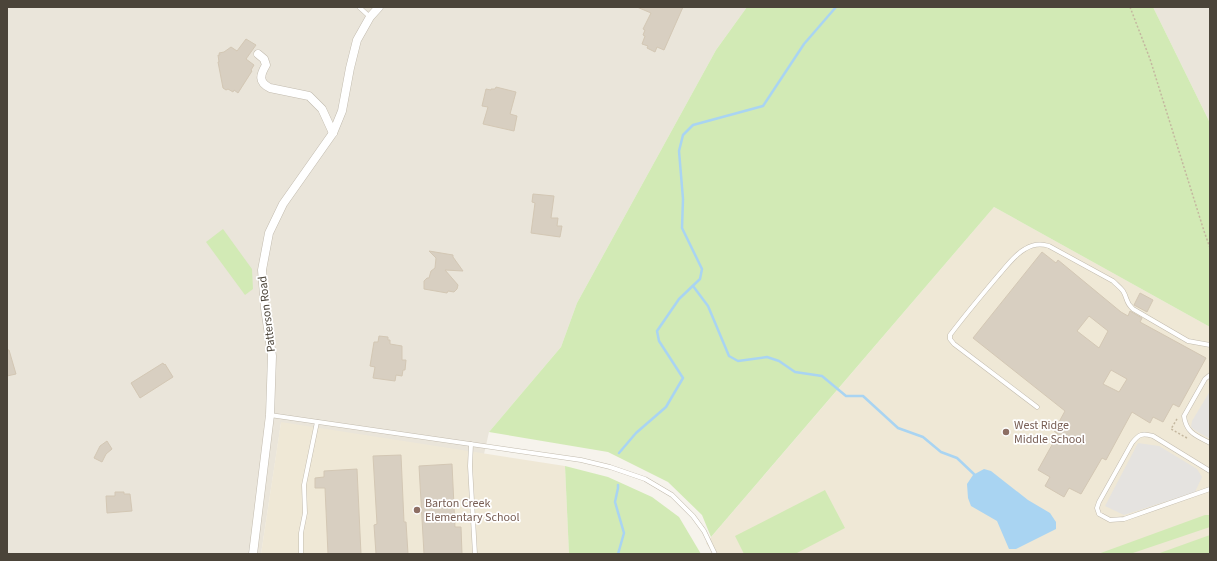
<svg xmlns="http://www.w3.org/2000/svg" width="1217" height="561" viewBox="0 0 1217 561" font-family="'Source Sans 3',sans-serif">
<style>
.residential{fill:#eae5da}
.education{fill:#efe8d6}
.green{fill:#d2eab5}
.parking{fill:#e5e3e0}
.water{fill:#a9d4f2}
.lines{fill:none;stroke-linecap:round;stroke-linejoin:round}
.stream{stroke:#a9d4f2;stroke-width:2.5}
.building{fill:#d8cfc1;stroke:#d3c7b4;fill-rule:evenodd}
.lane-casing{stroke:#c2bbae;stroke-width:5}
.street-casing{stroke:#c2bbae;stroke-width:9}
.path{stroke:#c4b79f;stroke-width:1.5;stroke-dasharray:2 2;stroke-linecap:butt}
.lane{stroke:#fff;stroke-width:4}
.street{stroke:#fff;stroke-width:8}
.education-dot{fill:#8d6e63;stroke:#fff;stroke-width:1.5}
.labels{text-anchor:middle;dominant-baseline:central;stroke-width:3.5;stroke-linejoin:round;paint-order:stroke}
.street-label{font-size:12px;fill:#4b4439;stroke:#fff}
.education-label{font-size:12px;fill:#785e54;stroke:#fff;text-anchor:start}
</style>
<rect width="100%" height="100%" fill="#f6f3ec"/>
<g class="residential">
<path d="M7,7H747L716,50L577,303L561,347L489,432L484,454L281,423L261,554H7Z"/>
<path d="M1153,7H1210V123Z"/>
</g>
<g class="education">
<path d="M994,207L1210,327V554H714L706,543Z"/>
<path d="M281,422L565,466L569,554H261Z"/>
</g>
<g class="green">
<path d="M747,7H1153L1210,123V327L994,207L711,537L702,515L668,482L608,452L489,432L561,347L577,303L716,50Z"/>
<path d="M223,229L252,269L253,289L245,295L206,242Z"/>
<path d="M565,466L608,477L652,497L679,517L701,554H569Z"/>
<path d="M825,490L845,528L795,554H744L735,536Z"/>
<path d="M1205,515H1210V527L1130,554H1098Z"/>
<path d="M1210,535V554H1157Z"/>
</g>
<g class="parking">
<path d="M1210,391V439L1196,431L1191,427L1192,421Z"/>
<path d="M1138,443L1159,446L1197,469L1202,477L1195,492L1124,515L1105,506Z"/>
</g>
<path class="water" d="M984,469L991,471L1028,500L1050,513L1056,522V529L1016,549H1009L997,521L971,506L968,498L967,484L973,475Z"/>
<g class="lines">
<g class="stream">
<path d="M693,286L708,306L729,356L738,361L767,357L779,361L795,372L822,376L846,396H863L898,428L923,437L941,452L957,458L976,476"/>
<path d="M619,453L636,433L666,407L683,378L659,341L657,331L679,299L700,279L702,269L682,228L683,199L679,151L683,135L693,125L763,106L804,44L836,7"/>
<path d="M618,485V488L615,502L624,533L618,554"/>
</g>
</g>
<g class="building">
<path d="M637,7H683L664,50L657,47L655,52L647,48L648,46L642,44L645,36L643,35L645,30L643,29L651,13Z"/>
<path d="M246,39L256,45L246,59L254,65L251,70L252,71L238,93L234,90L233,92L228,89L226,90L223,88L218,62H219L218,55H220L219,53L224,52L231,47L237,51Z"/>
<path d="M496,87L516,92L510,114L517,116L514,131L483,124L488,107L482,106L486,89L491,90V89H495Z"/>
<path d="M533,194L554,196L551,218H558L557,226H562L560,237L531,233L535,203L532,202Z"/>
<path d="M429,251L453,255V257L463,271L445,270L458,285L457,289L454,292L448,291L447,293L424,289V281L427,278H429L431,271L435,268L436,258Z"/>
<path d="M1042,252L1056,263L1058,260L1121,312L1128,316L1130,311L1142,318L1140,322L1206,358L1179,407L1173,404L1163,422L1153,417L1150,423L1132,412L1106,460L1102,458L1081,494L1069,488L1064,497L1045,486L1050,477L1038,470L1058,434L1054,431L1065,411L973,338ZM1089,316L1108,331L1099,348L1077,331ZM1111,370L1127,379L1119,392L1103,384Z"/>
<path d="M1140,293L1153,300L1147,312L1134,305Z"/>
<path d="M379,336L388,337V340H390V344L402,346V360H406L405,370H403L402,376L396,375L395,381L373,378L375,367L370,366L374,342H378Z"/>
<path d="M7,350H9L16,374L7,376Z"/>
<path d="M163,363L164,365L165,364L173,377L140,398L131,383Z"/>
<path d="M107,441L112,449L106,454L102,462L94,458L100,446Z"/>
<path d="M401,455L404,522H406L408,554H376L374,525L377,524L373,456Z"/>
<path d="M452,464L455,527H461L462,554H424L419,466Z"/>
<path d="M357,469L361,554H328L325,488H315V478L324,477V471Z"/>
<path d="M115,492H124V494H130L132,511L107,513L106,496H115Z"/>
</g>
<g class="lines">
<defs>
<g id="lane">
<path d="M359,7L370,17"/>
<path d="M1210,375L1205,379L1184,416C1186,433 1197,436 1210,443"/>
<path d="M1037,407L954,344L950,339V335C965,315 981,296 997,277C1006,267 1014,255 1025,249C1033,244 1040,243 1049,246L1113,281C1117,285 1120,287 1123,291C1128,299 1125,302 1133,309L1188,341L1210,345"/>
<path d="M270,415L581,460L610,467L645,479L672,495L693,516L704,531L715,554"/>
<path d="M471,444L470,466L475,554"/>
<path d="M1210,471L1153,436C1142,433 1139,434 1132,443L1099,502L1097,508L1099,514L1110,520L1124,519L1210,489"/>
<path d="M301,554V533L305,513L304,485L317,422"/>
</g>
<g id="street">
<path d="M258,54L264,59L266,65C260,75 258,82 270,88L309,96L322,109L333,133"/>
<path d="M253,554L270,415L272,356L265,308L262,270L269,233L283,204L333,133L342,111L350,68L357,40L370,17L379,7"/>
</g>
</defs>
<use href="#lane" class="lane-casing"/>
<use href="#street" class="street-casing"/>
<g class="path">
<path d="M1130,7L1150,59L1204,231L1210,248"/>
<path d="M1177,419L1171,429L1187,438"/>
</g>
<use href="#lane" class="lane"/>
<use href="#street" class="street"/>
</g>
<g class="education-dot">
<circle cx="1006" cy="432" r="4"/>
<circle cx="417" cy="510" r="4"/>
</g>
<g class="labels">
<g class="street-label">
<text transform="translate(267 314) rotate(-97)">Patterson Road</text>
</g>
<g class="education-label">
<text x="1014" y="425">West Ridge<tspan x="1014" dy="14">Middle School</tspan></text>
<text x="425" y="503">Barton Creek<tspan x="425" dy="14">Elementary School</tspan></text>
</g>
</g>
<rect width="1217" height="561" fill="none" stroke="#4b4439" stroke-width="16"/>
</svg>
